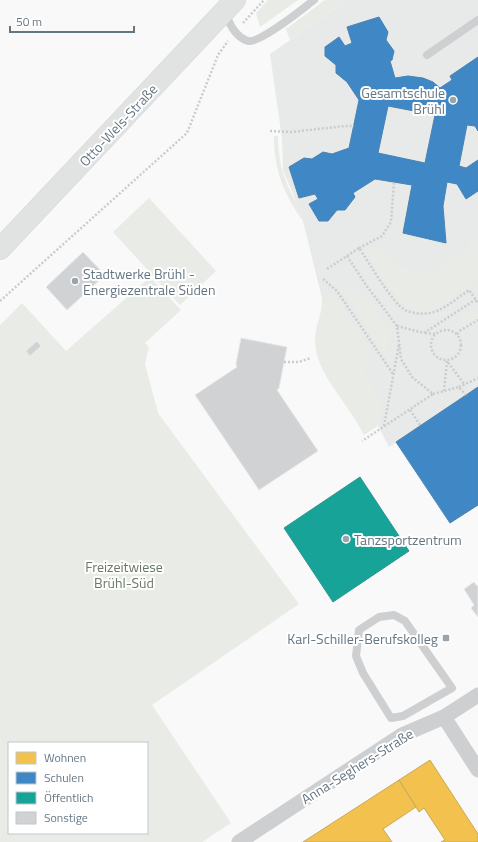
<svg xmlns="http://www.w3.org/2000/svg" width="478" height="842" viewBox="0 0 478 842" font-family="'Titillium Web',sans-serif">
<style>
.built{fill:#e8e9e9}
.green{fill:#e8ebe6;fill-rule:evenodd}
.homes{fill:#f2c14e;stroke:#c8aa5e}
.schools{fill:#3f88c5;stroke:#4a83b1;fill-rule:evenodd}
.public{fill:#17a398;stroke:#2e9692}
.building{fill:#d0d2d3;stroke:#e8e8e8}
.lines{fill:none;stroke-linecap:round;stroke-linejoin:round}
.secondary-casing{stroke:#d5d6d7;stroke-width:22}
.path{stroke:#cbcccd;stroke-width:2.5;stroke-dasharray:2 2;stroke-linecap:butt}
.lane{stroke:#cecfd0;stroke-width:8}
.street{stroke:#cecfd0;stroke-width:15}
.secondary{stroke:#e1e2e2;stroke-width:21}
.poi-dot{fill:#99a4ac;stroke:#fff;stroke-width:1.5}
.labels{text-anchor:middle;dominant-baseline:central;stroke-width:4;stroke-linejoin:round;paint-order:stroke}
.poi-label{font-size:14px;fill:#657683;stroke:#fff;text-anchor:end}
.street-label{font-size:14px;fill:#657683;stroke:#fff}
.park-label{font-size:14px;fill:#687a64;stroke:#fff}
</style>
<rect width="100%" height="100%" fill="#f9f9f9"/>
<path class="built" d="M348,0H478V392L389,447L331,335L301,213L283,170L282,139L270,54Z"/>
<g class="green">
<path d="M268,0H298L260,27L256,13Z"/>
<path d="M325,0H348L290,40L286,29Z"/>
<path d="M274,136H278C278,171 289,194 310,222L308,225C303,222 299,216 296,211C281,186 274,166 274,136Z"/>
<path d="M149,198L216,271L180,305L113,232Z"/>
<path d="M474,238L478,243V281L437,309C410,317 398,302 385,281C378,272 372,262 366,253L372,246C386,250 392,258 403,267C408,270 414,269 419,271C435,275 441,269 449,256L466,254L467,244Z"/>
<path d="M150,277L181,310L145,343L149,347L145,364L158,413L299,604L152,705L231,823L202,842H0V325L22,303L66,351ZM9,743H147V833H9Z"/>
<path d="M353,284L363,299L366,296L392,332L386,352L382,351L343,292Z"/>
<path d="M332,292L371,349L365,374L382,402L379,425L364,435C359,426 354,417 348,409C335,388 315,367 315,340C315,326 323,313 322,298Z"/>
<path d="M475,310L478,314V318L459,329L452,326Z"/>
</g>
<g class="homes">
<path d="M430,760L478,834V842H441L445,840L424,808L419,812L399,780Z"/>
<path d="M399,780L416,807L383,829L392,842H303Z"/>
</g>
<g class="schools">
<path d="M379,17L388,32L386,40L394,51L392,60L390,61L395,78L408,76L423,78L433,82L440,88L452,80L450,76L478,57V131L475,126L467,125L459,166L466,168L478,160V191L466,199L457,184L447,182L443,206L446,243L403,233L412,185L375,179L353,193L355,197L345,210H337L328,221H319L309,204L318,199L315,194L299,198L289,167L304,158L312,159L323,152L332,154L349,148L359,100L347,82L336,73V65L325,56V47L339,37L345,46L352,43L347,27ZM388,106L435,115L425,163L378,153Z"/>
<path d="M478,387V505L450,523L396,442Z"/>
</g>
<path class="public" d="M360,477L409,551L333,602L284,528Z"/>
<g class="building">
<path d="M83,252L105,275L67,310L46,287Z"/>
<path d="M241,338L287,347L279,388L277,390L318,451L259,490L195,395L237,367L236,364Z"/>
<path d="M37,341L41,346L30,356L26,351Z"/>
<path d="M474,582L477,586L478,585V617L471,608L474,605L464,589Z"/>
</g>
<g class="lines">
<defs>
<path id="secondary" d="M0,249L235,0"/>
</defs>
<use href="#secondary" class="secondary-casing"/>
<g class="path">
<path d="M243,23L264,0"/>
<path d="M270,131L291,132L345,126H354"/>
<path d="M359,248L382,236L391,222L394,182"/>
<path d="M347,256L366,285L397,326L401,359L412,377L433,394L362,441"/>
<path d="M327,269L359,248C368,261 393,304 405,310C416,315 431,315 441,309C451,304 460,296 469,290L478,303"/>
<path d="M323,279L337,291L393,374"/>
<path d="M0,301L187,133L218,55L228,41"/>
<path d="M397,326L424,333L478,298"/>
<circle cx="446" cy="345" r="15"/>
<path d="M425,333L435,334"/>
<path d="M457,334L461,330L478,320"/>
<path d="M284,362H299L311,358"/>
<path d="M459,387L478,378"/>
<path d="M444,391L447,361L465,385"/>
<path d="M433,394L459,387L466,395"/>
<path d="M410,410L420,425"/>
<path d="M384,426L399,344"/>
</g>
<g class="lane">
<path d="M225,13C230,24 235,37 248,41C259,44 304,8 314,0"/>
<path d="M427,55L478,20"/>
<path d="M394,615L405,621L452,688L403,716L391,718L363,673L356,656L359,630L379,617Z"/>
</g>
<g class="street">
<path d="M444,717L478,770"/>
<path d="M239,842L402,735L444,717L478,695"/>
</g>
<use href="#secondary" class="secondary"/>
</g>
<g class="poi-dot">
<circle cx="453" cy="100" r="4"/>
<circle cx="75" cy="281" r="4"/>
<circle cx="346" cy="539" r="4"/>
<rect x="442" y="634" width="8" height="8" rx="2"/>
</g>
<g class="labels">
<g class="poi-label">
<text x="445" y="92">Gesamtschule<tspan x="445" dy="16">Brühl</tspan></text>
<text x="83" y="273" text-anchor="start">Stadtwerke Brühl -<tspan x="83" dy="16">Energiezentrale Süden</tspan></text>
<text x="354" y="539" text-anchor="start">Tanzsportzentrum</text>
<text x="438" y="638">Karl-Schiller-Berufskolleg</text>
</g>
<g class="street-label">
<text transform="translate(118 125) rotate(-47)">Otto-Wels-Straße</text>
<text transform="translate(357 766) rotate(-32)">Anna-Seghers-Straße</text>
</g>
<g class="park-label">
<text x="124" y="566">Freizeitwiese<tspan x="124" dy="16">Brühl-Süd</tspan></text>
</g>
</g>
<rect x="8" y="742" width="140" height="92" fill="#ffffff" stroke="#c1c8cd"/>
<rect x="16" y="752" width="20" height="12" fill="#f2c14e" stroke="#c1c8cd"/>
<text x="44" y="762" font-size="12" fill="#657683">Wohnen</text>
<rect x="16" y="772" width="20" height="12" fill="#3f88c5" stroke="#c1c8cd"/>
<text x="44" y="782" font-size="12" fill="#657683">Schulen</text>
<rect x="16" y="792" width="20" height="12" fill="#17a398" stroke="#c1c8cd"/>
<text x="44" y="802" font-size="12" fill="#657683">Öffentlich</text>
<rect x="16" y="812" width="20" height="12" fill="#d0d2d3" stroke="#c1c8cd"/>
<text x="44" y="822" font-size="12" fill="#657683">Sonstige</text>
<path d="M10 26v6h124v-6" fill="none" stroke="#657683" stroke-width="2"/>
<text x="16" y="26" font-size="12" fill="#657683" stroke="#ffffff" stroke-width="3" paint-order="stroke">50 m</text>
</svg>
